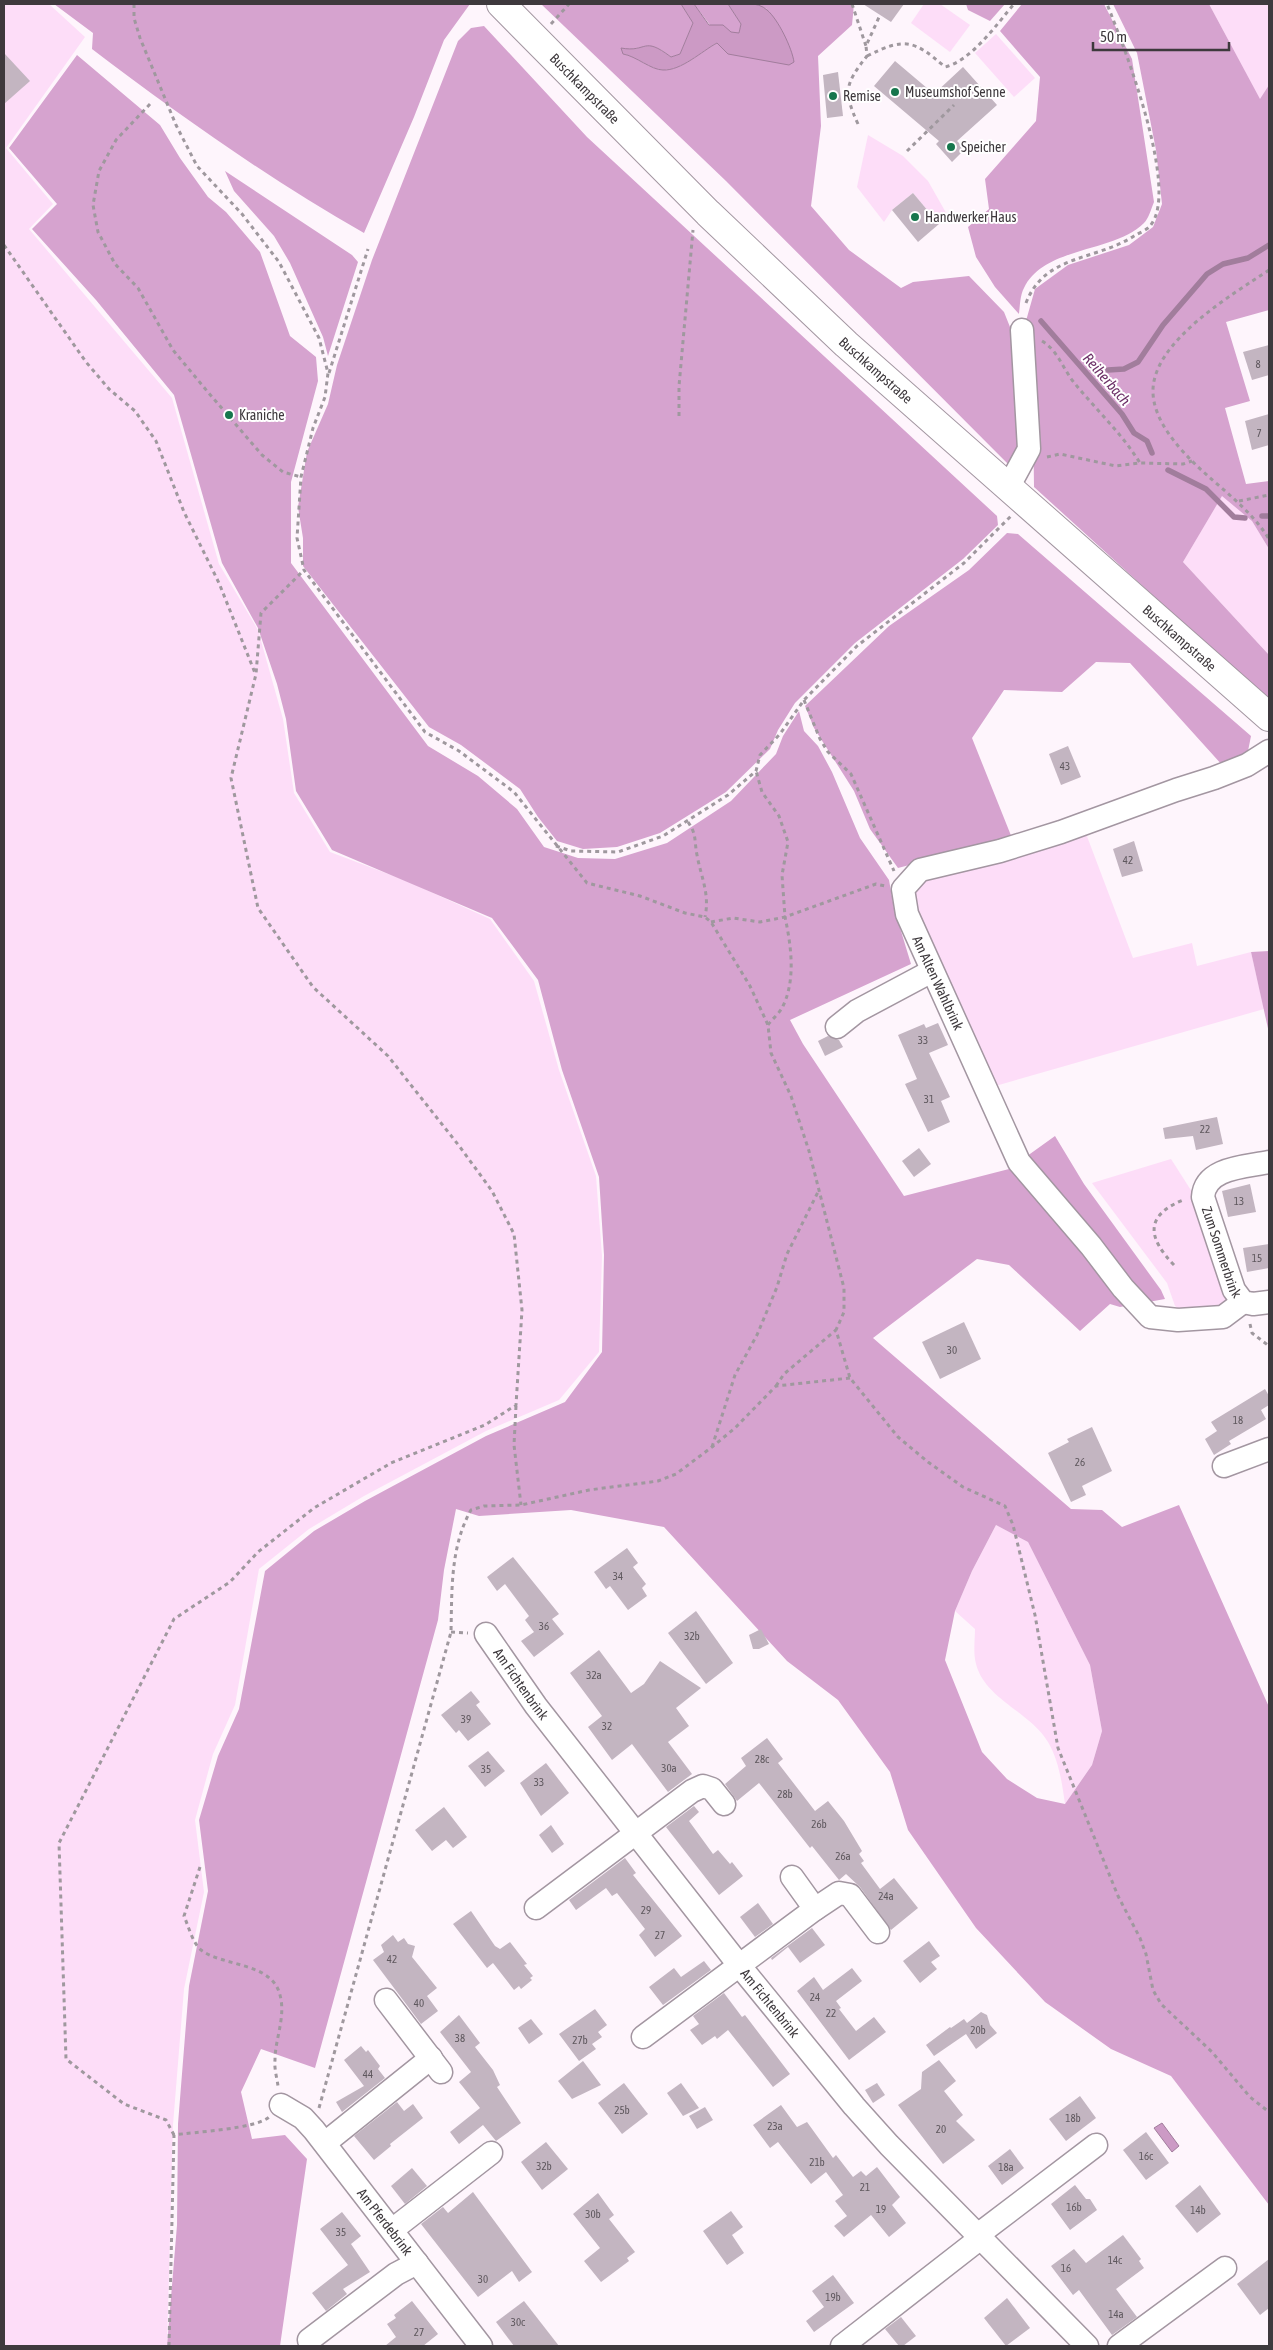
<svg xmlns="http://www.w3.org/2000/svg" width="1273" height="2350" viewBox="0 0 1273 2350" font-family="'Asap Condensed',sans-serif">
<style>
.green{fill:#fdddf8}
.forest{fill:#d6a3cf;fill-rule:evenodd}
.water{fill:#cc9ac5;stroke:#a17d9c}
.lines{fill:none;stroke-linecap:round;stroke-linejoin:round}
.stream{stroke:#a17d9c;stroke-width:5.5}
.building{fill:#c3b5c1}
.minor-casing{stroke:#a396a1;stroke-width:25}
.major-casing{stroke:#a396a1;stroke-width:30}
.path{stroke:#9f989e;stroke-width:3;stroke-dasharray:4 4;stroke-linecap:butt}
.minor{stroke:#fff;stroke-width:22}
.major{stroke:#fff;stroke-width:28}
.poi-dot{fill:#16764d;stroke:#fff;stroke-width:2}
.labels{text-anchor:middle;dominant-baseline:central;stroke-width:4;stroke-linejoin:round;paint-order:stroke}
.number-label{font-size:11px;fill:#5f585e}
.street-label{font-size:14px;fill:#3e393d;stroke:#fff}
.poi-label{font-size:14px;fill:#3e393d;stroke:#fff;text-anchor:start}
.water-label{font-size:15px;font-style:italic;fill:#6e3269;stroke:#fff}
</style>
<rect width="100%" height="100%" fill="#fef5fc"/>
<g class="green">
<path d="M4,4H49L85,37L6,148L53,204L29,229L172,398L219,564L258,630L283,719L294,793L330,852L407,881L490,919L534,981L559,1070L596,1176L602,1256L599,1352L559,1400L486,1431L364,1496L309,1529L259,1569L235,1705L213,1754L195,1820L204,1892L184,1989L173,2125L167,2346H4Z"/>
<path d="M924,4H940L970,25L950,52L911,23Z"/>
<path d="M1209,4H1269V85L1260,100Z"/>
<path d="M996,34L1035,78L1014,97L975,53Z"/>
<path d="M868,135L903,156L928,181L949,218L939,224L913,193L892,210L884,222L857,187Z"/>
<path d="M1222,495L1252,521L1269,549V655L1183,562Z"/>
<path d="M1085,831L1133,958L1192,943L1197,966L1251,952L1264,1009L992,1087L909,907L913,890L925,875Z"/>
<path d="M1171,1159L1194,1195L1228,1294L1227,1306L1185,1314L1175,1306L1167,1283L1092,1183Z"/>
<path d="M996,1525L1028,1542L1090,1665L1102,1731L1092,1765L1065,1804C1062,1783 1059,1761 1048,1742C1030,1712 985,1699 976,1664C973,1653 975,1639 975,1629L955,1611L972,1571Z"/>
</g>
<g class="forest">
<path d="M54,4H470L444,40L414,117L364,233C269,179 179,115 92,49L93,33Z"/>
<path d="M541,4H681L693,23L680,54L671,57C645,37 648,51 622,49L623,54C636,56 651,70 663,70C681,71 702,51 717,43L728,54L767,9L751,4H854L852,25L818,56L821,126L811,206L849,250L901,288L913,282L969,276L1004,312L1014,337L1020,450L1010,466L726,181Z"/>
<path d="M694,4H728L741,24L739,33H731L723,25H710Z"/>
<path d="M966,4H1005L990,21L968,10Z"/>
<path d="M1022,4H1104L1132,59L1154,202C1151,209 1149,218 1144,223C1114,253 1044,246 1024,288C1020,295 1020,306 1019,314L995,287L976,257L968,227L989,209L985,179L1036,121L1040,77L1000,31Z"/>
<path d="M1113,4H1209L1260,99L1269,85V310L1226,322L1250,401L1225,408L1246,484L1269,481V549L1252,521L1222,496L1183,562L1269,655V701L1034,487L1033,409L1024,328L1035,289L1068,265L1129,245L1153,227L1162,204L1156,150L1137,53Z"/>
<path d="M484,26L587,137L997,516L998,525L963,559L855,643L795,703L778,730L770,749L726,792L660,833L617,847L583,849L557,841L538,817L520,789L461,745L429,727L303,566V538L298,507L307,452L328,404L337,365L372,260L458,41L471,28Z"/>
<path d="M77,55L160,125L180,158L208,197L226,212L260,252L290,336L316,357L318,381L291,482V563L428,746L478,776L517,809L544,847L578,858L615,859L667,843L731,801L776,754L783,736L799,711L804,731L818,746L832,772L860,838L889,880L894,908L911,964L790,1020L803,1044L904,1196L1009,1169L1055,1136L1084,1184L1161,1290L1165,1299L1120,1307L1110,1304L1080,1331L1009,1265L977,1259L873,1338L1071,1509L1102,1510L1122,1527L1179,1505L1269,1707V2205L1171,2076L1111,2049L1045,2002L976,1928L908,1830L890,1772L838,1700L787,1661L664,1527L571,1510L479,1516L456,1509L444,1570L438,1620L315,2068L261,2049L241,2092L252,2139L285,2135L307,2159L280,2346H167L177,2225L178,2124L189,1986L208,1891L199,1820L218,1756L239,1709L265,1571L314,1531L365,1501L486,1436L565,1402L602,1352L604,1255L599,1177L562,1070L538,980L492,918L332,850L296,791L286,719L277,684L258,628L222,563L174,395L96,300L32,229L57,204L9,148ZM996,1525L1028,1542L1090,1665L1102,1731L1092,1765L1065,1804L1037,1798L1007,1779L982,1752L945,1660L955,1611L972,1571Z"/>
<path d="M225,171L352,255L358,262L328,356L323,337L290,263L274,236L234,191Z"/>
<path d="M1007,533L1018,534L1251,736L1247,756L1223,766L1130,663L1096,662L1062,692L1004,690L972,738L1012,838L898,868L870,829L854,791L814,728L805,706L889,626L969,570Z"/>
<path d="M1269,951V1033L1251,952Z"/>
</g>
<g class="water">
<path d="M681,4H694L709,25H723L731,32L739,33L741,24L728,4C740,4 758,1 767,10C778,19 792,48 794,62L789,65L728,54L717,43C702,51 681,71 663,70C651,70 636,56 623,54L621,48C648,53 642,35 671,57L680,54L693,23Z"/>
<path d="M1162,2123L1179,2146L1172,2152L1154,2128Z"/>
</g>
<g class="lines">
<g class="stream">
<path d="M1041,321L1122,414L1134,433L1147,441L1152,453"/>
<path d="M1108,370L1124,369L1138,362L1163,325L1207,274L1223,264L1248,258L1269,245"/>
<path d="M1168,470L1206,489L1234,517L1245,518"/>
<path d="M1262,516H1269"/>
</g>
</g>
<g class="building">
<path d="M863,4H904L891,22Z"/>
<path d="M4,53L30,81L4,104Z"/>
<path d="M895,61L934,94L963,67L997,105L957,141L965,149L952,162L936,144L939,141L874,86Z"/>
<path d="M838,72L843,116L827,118L823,75Z"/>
<path d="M913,193L939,224L918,242L892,210Z"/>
<path d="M1269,345V375L1252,380L1243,352Z"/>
<path d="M1269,414V445L1252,450L1245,421Z"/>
<path d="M1068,746L1081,777L1061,785L1049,754Z"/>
<path d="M1134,841L1143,871L1122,877L1113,849Z"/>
<path d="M938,1023L948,1045L929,1053L950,1097L941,1101L950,1122L928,1132L905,1084L917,1079L898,1035L924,1024L926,1028Z"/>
<path d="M828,1036L839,1040L843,1047L825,1056L818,1041Z"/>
<path d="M1217,1117L1223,1144L1196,1150L1193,1136L1165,1139L1163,1128Z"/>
<path d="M919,1148L931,1164L914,1177L902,1161Z"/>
<path d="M1250,1184L1256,1212L1228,1217L1222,1191Z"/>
<path d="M1269,1244V1268L1247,1272L1243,1248Z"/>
<path d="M964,1322L981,1359L940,1379L922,1342Z"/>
<path d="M1265,1389L1269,1396V1405L1261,1410L1266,1419L1229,1441L1231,1444L1214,1455L1205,1439L1217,1431L1211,1422Z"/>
<path d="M1092,1427L1112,1471L1082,1486L1086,1495L1071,1502L1048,1453L1069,1442L1067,1439Z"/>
<path d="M627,1548L638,1563L633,1567L646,1584L642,1588L647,1596L628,1610L610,1586L606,1589L594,1572Z"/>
<path d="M513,1557L559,1614L552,1619L564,1634L534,1657L521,1641L534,1632L525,1620L529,1616L505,1584L497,1591L487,1577Z"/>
<path d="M696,1611L733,1663L706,1684L668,1633Z"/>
<path d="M761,1629L769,1644L759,1649H753L749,1635Z"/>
<path d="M599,1650L631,1693L644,1684L660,1661L701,1688L676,1708L689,1726L668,1742L692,1774L668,1792L632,1744L612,1760L588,1727L602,1716L570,1673Z"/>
<path d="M471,1691L480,1702L476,1705L491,1724L468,1741L459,1730L456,1733L441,1715Z"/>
<path d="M767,1738L783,1759L778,1763L815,1811L828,1801L844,1821L862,1851L859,1854L864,1861L861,1863L880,1889L894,1878L918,1908L891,1930L860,1887L846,1874L839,1880L812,1846L810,1848L759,1783L737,1801L725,1784L746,1766L741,1758Z"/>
<path d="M488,1751L505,1771L485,1787L468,1766Z"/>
<path d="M546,1763L569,1793L541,1816L520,1783Z"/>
<path d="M694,1806L699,1812L689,1821L713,1854L718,1850L730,1864L732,1862L743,1876L719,1895L666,1827Z"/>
<path d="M444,1807L467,1837L453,1848L446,1840L432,1851L415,1830Z"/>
<path d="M551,1825L564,1844L552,1853L539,1835Z"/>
<path d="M625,1858L636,1873L633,1875L682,1936L655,1957L639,1935L645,1929L617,1893L612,1896L606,1888L576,1910L569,1900Z"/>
<path d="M758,1903L773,1924L755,1937L740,1917Z"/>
<path d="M471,1911L495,1946L500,1949L510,1942L527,1964L524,1965L533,1976L530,1978L532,1980L521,1989L519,1986L514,1990L493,1963L487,1968L453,1924Z"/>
<path d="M812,1928L825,1945L800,1963L788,1947L772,1960L771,1958Z"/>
<path d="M393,1935L398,1942L404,1938L408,1944L415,1946L412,1957L437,1988L427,1996L438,2011L421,2024L373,1960L384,1952L381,1945Z"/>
<path d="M929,1941L940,1956L931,1962L937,1969L920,1983L903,1961Z"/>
<path d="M704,1961L711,1970L663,2005L649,1987L674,1968L681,1977Z"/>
<path d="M852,1968L862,1981L836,2001L841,2008L839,2009L856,2031L874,2017L886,2032L849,2060L797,1991L814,1977L823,1990Z"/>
<path d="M724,1993L742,2017L745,2015L790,2074L773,2087L728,2030L717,2039L715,2036L702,2045L690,2030L699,2024L693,2016Z"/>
<path d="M595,2009L607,2025L598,2032L602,2037L592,2044L596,2049L579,2061L559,2034Z"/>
<path d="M981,2012L987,2015L990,2025L997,2033L976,2049L966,2034L934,2056L926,2045L950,2027L951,2028L964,2019L967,2023Z"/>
<path d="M459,2015L480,2043L475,2047L493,2070L500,2085L497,2087L521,2123L496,2141L483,2125L459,2144L450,2132L480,2108L459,2082L471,2072L440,2032Z"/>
<path d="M531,2019L543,2034L529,2044L518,2028Z"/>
<path d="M361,2046L366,2052L368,2050L380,2066L378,2069L385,2078L342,2112L336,2102L364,2086L344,2060Z"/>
<path d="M939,2060L956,2081L944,2091L963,2115L956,2121L975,2140L943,2164L898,2105L921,2089L922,2072Z"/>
<path d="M583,2061L601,2085L572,2099L558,2081Z"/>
<path d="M624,2083L648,2114L622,2134L598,2103Z"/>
<path d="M681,2083L699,2108L683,2116L667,2093Z"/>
<path d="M877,2083L885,2095L873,2103L865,2090Z"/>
<path d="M1080,2096L1096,2118L1066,2141L1049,2119Z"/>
<path d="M397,2102L404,2111L413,2104L423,2118L390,2144L391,2146L374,2160L354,2136Z"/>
<path d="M781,2105L797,2127L807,2122L833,2158L836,2155L853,2177L861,2171L866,2176L877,2167L900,2197L892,2205L906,2223L889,2237L871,2215L844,2237L834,2226L847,2216L835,2201L843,2195L826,2172L811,2184L778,2142L770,2148L753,2125Z"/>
<path d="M705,2107L713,2120L697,2129L689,2116Z"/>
<path d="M1146,2132L1169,2163L1146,2180L1123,2150Z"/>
<path d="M546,2142L568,2169L542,2190L521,2162Z"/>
<path d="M1010,2149L1024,2168L1002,2185L988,2166Z"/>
<path d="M412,2168L427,2186L405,2204L391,2186Z"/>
<path d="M1075,2185L1086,2199H1090L1097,2210L1070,2230L1051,2204Z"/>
<path d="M1200,2185L1221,2214L1197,2233L1175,2206Z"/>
<path d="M473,2192L532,2272L519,2282L512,2271L478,2297L421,2224L443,2207L448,2213Z"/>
<path d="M598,2193L614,2215L609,2219L635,2252L627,2258L629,2261L601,2282L584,2261L600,2248L573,2214Z"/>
<path d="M731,2211L743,2227L732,2235L744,2253L727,2265L703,2231Z"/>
<path d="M342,2212L361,2236L351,2244L370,2272L343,2289L347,2294L326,2311L312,2293L348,2265L320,2229Z"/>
<path d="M1123,2235L1141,2259L1139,2261L1144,2268L1116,2289L1137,2317L1112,2335L1079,2290L1073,2295L1051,2266L1074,2249L1086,2263Z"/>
<path d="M1269,2259V2308L1260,2315L1237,2284Z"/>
<path d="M833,2275L854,2303L814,2332L806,2321L824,2307L812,2291Z"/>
<path d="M1007,2298L1030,2328L1006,2346L984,2318Z"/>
<path d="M412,2301L438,2334L423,2346H385L396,2337L387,2324L396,2318L394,2315Z"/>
<path d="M524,2301L559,2346H514L496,2322Z"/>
<path d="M901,2317L916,2336L903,2346H899L885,2329Z"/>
</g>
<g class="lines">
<defs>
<g id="minor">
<path d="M1009,486L1029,449L1022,330"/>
<path d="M837,1027L857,1011L932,971"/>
<path id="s1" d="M1269,1162C1246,1167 1205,1167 1203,1197L1234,1290L1243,1302L1253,1304L1269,1302"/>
<path d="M1243,1302L1223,1317L1178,1320L1150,1317L1123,1288L1091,1246L1019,1162L907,914L903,889L920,870L1000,851L1061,832L1176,790L1214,778L1247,765L1269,751"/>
<path d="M1224,1466L1269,1449"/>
<path id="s2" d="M486,1634L536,1706L739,1965L854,2106L889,2145L1087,2346"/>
<path d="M536,1908L692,1791L703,1786L712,1789L724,1804"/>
<path d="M815,1909L839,1893L850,1895L878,1932"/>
<path d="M386,2000L441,2072"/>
<path d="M643,2037L815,1909L792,1877"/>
<path id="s3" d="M281,2105L303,2118L314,2130L481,2346"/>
<path d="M325,2143L431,2058"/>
<path d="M392,2230L491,2153"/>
<path d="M979,2234L1096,2145"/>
<path d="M309,2340L396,2274L417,2263"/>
<path d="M842,2346L982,2237"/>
<path d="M1119,2346L1225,2268"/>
</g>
<g id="major">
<path id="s4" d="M501,4L708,213L846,344L1269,717"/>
</g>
</defs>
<use href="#minor" class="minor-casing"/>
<use href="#major" class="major-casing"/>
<g class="path">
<path d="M134,4V18L140,38L176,125L197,166L242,214L279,262L319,338L328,373L325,397L313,428L301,477L297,538L304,570L425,732L459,751L514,792L587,883L640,896L685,913L705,917L711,922L750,986L768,1025L771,1053L791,1096L809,1151L844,1288V1312L836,1330L850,1378L898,1437L928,1462L963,1487L1005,1506L1013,1525L1035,1615L1058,1748L1118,1896L1140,1938L1146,1954L1153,1990L1161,2004L1212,2052L1250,2097L1269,2112"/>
<path d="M852,4L866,46"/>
<path d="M551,24L569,4"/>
<path d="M867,56C905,37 914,40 945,67C971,61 997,24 1014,4"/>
<path d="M150,104L116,140L99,171L93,205L98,232L115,264L138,288L173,350L207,391L262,455L283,472L301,477"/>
<path d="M858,124C843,91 845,84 867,56L866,46L880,15"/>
<path d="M907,151L954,105"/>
<path d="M4,245L86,362L109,389L135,411L156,441L184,512L219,583L255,673"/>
<path d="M1269,270C1232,295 1151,342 1153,393C1154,419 1175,444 1192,461C1219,488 1249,507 1269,539"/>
<path d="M1026,303C1045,254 1095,261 1134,236C1139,233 1147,230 1150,226C1181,191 1123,44 1107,4"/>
<path d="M1042,341C1057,350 1062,366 1072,380C1094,408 1121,432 1140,463"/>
<path d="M329,373L368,249"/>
<path d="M679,416V386L693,230"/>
<path d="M1047,457L1060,454L1116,466L1140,463L1183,464L1192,461"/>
<path d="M1239,501L1269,495"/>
<path d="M804,700L820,739L828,752L851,774L894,871"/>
<path d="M688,822C697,835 694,840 697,855C701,877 710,894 705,917"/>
<path d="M556,846L571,851L618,852L663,836L728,795L756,771L760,755L780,734L804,700L857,646L964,563L1011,516"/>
<path d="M711,922L733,918L760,922L785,917L782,875L788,842L779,816L762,792L756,771"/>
<path d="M768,1025C772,1019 780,1013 783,1006C796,979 791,945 785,917L876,884L885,886"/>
<path d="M1174,1265C1148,1238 1144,1216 1183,1200"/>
<path d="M1250,1324L1252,1333L1269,1346"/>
<path d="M776,1386L784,1374L836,1330"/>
<path d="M516,1406L514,1445L521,1505"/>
<path d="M712,1447L735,1375L757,1335L777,1287L787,1254L818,1192"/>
<path d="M451,1632L468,1633"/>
<path d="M200,1867L184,1916C188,1925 193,1944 201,1950C224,1967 272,1962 280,1995C286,2017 275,2039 275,2060C274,2068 277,2078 278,2086"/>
<path d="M319,2108L451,1632C452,1591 450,1547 471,1510L484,1506L521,1505L589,1490L658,1481L676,1474L712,1447L735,1428L776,1386L850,1378"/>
<path d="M174,2135L166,2120L124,2104L66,2059L59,1843L174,1619L230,1582L258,1552L314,1508L391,1463L485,1425L516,1405L522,1310L514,1234L492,1191L460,1147L388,1056L313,987L258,908L231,778L256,674L261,613L304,570"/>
<path d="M169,2346L174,2135C193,2132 256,2129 269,2117"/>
</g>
<use href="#minor" class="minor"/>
<use href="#major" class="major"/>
</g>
<g class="poi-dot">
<circle cx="895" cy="92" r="5"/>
<circle cx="833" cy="96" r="5"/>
<circle cx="951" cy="147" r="5"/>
<circle cx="915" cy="217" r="5"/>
<circle cx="229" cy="415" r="5"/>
</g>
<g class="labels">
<g class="number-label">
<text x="1258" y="364">8</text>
<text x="1259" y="433">7</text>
<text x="1065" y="766">43</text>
<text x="1128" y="860">42</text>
<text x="923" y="1040">33</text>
<text x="929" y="1099">31</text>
<text x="1205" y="1129">22</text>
<text x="1239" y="1201">13</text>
<text x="1257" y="1258">15</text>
<text x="952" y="1350">30</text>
<text x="1238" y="1420">18</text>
<text x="1080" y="1462">26</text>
<text x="618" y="1576">34</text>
<text x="544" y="1626">36</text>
<text x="692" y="1636">32b</text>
<text x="594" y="1675">32a</text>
<text x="466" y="1719">39</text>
<text x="607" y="1726">32</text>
<text x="762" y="1759">28c</text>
<text x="669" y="1768">30a</text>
<text x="486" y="1769">35</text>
<text x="539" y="1782">33</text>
<text x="785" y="1794">28b</text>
<text x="819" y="1824">26b</text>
<text x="843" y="1856">26a</text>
<text x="886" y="1896">24a</text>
<text x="646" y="1910">29</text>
<text x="660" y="1935">27</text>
<text x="392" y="1959">42</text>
<text x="815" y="1997">24</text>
<text x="419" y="2003">40</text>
<text x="831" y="2013">22</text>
<text x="978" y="2030">20b</text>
<text x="460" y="2038">38</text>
<text x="580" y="2040">27b</text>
<text x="368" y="2074">44</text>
<text x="622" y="2110">25b</text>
<text x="1073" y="2118">18b</text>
<text x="775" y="2126">23a</text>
<text x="941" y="2129">20</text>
<text x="1146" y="2156">16c</text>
<text x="817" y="2162">21b</text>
<text x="544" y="2166">32b</text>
<text x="1006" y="2167">18a</text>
<text x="865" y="2187">21</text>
<text x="1074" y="2207">16b</text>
<text x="881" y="2209">19</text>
<text x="1198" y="2210">14b</text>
<text x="593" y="2214">30b</text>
<text x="341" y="2232">35</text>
<text x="1115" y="2260">14c</text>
<text x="1066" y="2268">16</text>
<text x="483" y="2279">30</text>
<text x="833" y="2297">19b</text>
<text x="1116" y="2314">14a</text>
<text x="518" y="2322">30c</text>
<text x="419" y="2332">27</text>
</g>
<g class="street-label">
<text stroke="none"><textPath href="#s4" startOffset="119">Buschkampstraße</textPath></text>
<text stroke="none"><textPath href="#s4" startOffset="524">Buschkampstraße</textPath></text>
<text stroke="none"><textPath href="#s4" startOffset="929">Buschkampstraße</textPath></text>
<text transform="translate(938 983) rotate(65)">Am Alten Wahlbrink</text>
<text stroke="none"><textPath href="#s1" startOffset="139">Zum Sommerbrink</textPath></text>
<text stroke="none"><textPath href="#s2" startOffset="61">Am Fichtenbrink</textPath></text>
<text stroke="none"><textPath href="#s2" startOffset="466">Am Fichtenbrink</textPath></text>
<text stroke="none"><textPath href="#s3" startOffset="158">Am Pferdebrink</textPath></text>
</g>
<g class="poi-label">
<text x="905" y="92">Museumshof Senne</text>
<text x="843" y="96">Remise</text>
<text x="961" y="147">Speicher</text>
<text x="925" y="217">Handwerker Haus</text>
<text x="239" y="415">Kraniche</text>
</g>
<g class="water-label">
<text transform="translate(1107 379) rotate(49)">Reiherbach</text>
</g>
</g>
<rect width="1273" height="2350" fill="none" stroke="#3e393d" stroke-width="10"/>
<path d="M1093 42v8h136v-8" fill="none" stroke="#3e393d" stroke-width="2.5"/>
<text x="1100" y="42" font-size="15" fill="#3e393d" stroke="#ffffff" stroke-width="4" paint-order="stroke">50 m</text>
</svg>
